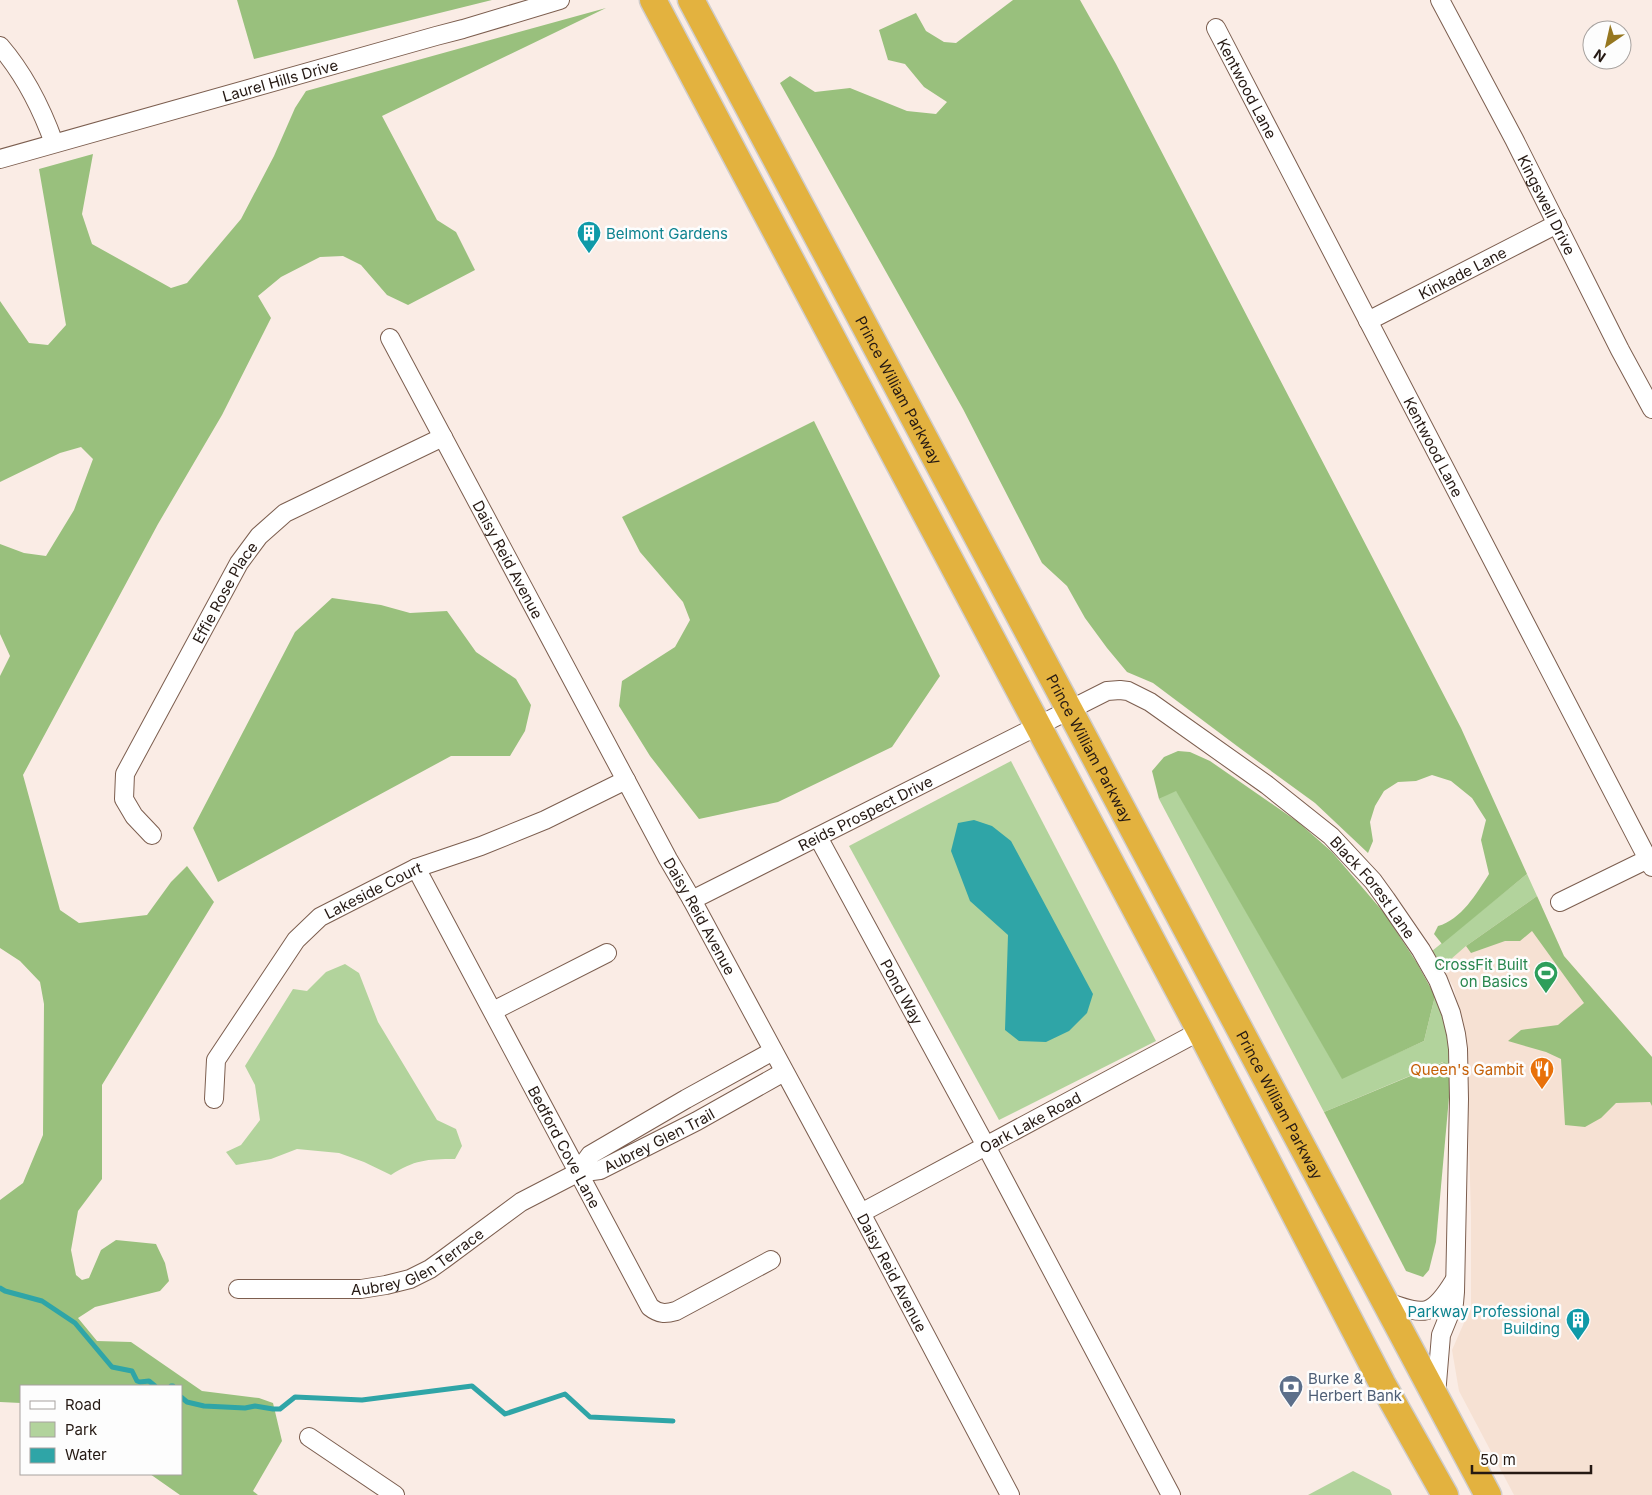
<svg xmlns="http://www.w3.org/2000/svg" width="1652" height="1495" viewBox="0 0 1652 1495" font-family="Inter,sans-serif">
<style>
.commercial{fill:#f6e1d3}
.green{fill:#b2d39c}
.forest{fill:#99c07d}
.water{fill:#2fa5a7}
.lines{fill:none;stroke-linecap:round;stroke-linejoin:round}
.stream{stroke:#2fa5a7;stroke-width:5}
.minor-casing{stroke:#7c5e4f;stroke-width:20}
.highway-casing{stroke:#cfcccb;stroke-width:29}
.minor{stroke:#fff;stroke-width:18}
.highway{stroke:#e3b23f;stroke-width:26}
.labels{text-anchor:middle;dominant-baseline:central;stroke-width:5;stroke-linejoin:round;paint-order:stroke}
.street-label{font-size:15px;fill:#251913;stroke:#fdfdfd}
.culture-label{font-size:15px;fill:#0d838f;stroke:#fdfdfd;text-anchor:start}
.leisure-label{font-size:15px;fill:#27864d;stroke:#fdfdfd;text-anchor:end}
.food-label{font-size:15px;fill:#c56008;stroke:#fdfdfd;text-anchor:end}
.service-label{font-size:15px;fill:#4e5e75;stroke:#fdfdfd;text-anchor:start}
</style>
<rect width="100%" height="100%" fill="#faece5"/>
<path class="commercial" d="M1537,896L1564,956L1652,1057V1495H1514L1459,1391L1452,1350L1471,1307V1216L1467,1072L1464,1036L1454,988L1442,967L1466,946Z"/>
<g class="green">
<path d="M1011,761L1156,1041L999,1120L849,846Z"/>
<path d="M1176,790L1342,1078L1424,1041L1435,996L1448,1029L1450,1066L1443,1062L1324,1112L1159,799Z"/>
<path d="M1527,874L1537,896L1466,946L1442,967L1432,951Z"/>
<path d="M345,964L359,973L378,1022L437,1120L456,1129L462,1146L455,1159C427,1159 414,1160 391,1175L364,1162L339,1153L297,1149L271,1159L236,1165L226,1152L241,1145L260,1120L255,1085L245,1066L293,989L307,991L326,972Z"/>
<path d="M1353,1471L1390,1490L1392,1495H1308Z"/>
</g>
<g class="forest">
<path d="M237,0H492L254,59Z"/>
<path d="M1013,0H1080L1116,64L1461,728L1527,874L1442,944L1434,934L1438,926C1461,920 1477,893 1489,874L1481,840L1486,820L1472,798L1451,781L1432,775L1416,781L1398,782L1384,791L1375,806L1370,822L1373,841L1368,853L1315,803L1241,749L1153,683L1127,672L1107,648L1085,618L1067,586L1042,563L963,409L780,83L790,76L815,92L850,88L907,111L936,114L947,102L924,87L905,64L888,60L879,30L916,13L926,31L944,42L956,43Z"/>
<path d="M606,8L382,116L437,220L456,232L475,270L408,305L387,295L361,265L343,256L320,257L281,277L258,296L271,318L222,415L158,524L23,775L60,910L79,923L147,915L171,882L187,866L214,902L102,1085V1179L78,1211L71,1250L76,1275L82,1280L89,1278L101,1250L116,1240L156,1244L165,1263L169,1281L160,1291L95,1307L78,1318L97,1341L131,1342L202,1391L259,1398L273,1403L282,1441L253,1491L258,1495H180L150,1474H181V1386H21V1403L0,1402V1200L23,1183L43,1135L44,1004L40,982L20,961L0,948V676L10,656L0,634V544L24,553L46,556L74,510L93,459L81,447L60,453L0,482V301L29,343L48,345L66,325L39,169L93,154L82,214L92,244L171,288L187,283L241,219L274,156L295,108L306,91Z"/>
<path d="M814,421L940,676L892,747L778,802L699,819L650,756L619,706L622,681L675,647L690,620L683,602L640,552L622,517Z"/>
<path d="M332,598L381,605L410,613L447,611L476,652L516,679L531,705L525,731L510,756H451L218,882L193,828L295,632Z"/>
<path d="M1178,751L1190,752L1210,761L1298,822L1332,852L1385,914L1417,963L1435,996L1424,1041L1342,1079L1176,791L1159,799L1152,771L1164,757Z"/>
<path d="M1537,896L1564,956L1652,1057V1106L1650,1102L1616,1103L1601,1118L1585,1127L1565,1125L1561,1059L1546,1052L1508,1041L1521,1030L1558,1025L1584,1003L1532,931L1520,941H1505L1471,953L1466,946Z"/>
<path d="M1444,1062L1450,1066L1451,1075L1436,1242L1429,1270L1423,1277L1406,1271L1324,1112Z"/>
</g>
<path class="water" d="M974,820L992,826L1011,841L1093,994L1087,1013L1069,1031L1046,1042L1019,1041L1005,1030L1008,935L970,901L951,851L958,823Z"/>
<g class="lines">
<g class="stream">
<path d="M0,1288L5,1291L42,1301L75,1323L112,1367L132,1371L137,1381L140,1382L149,1381L155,1386"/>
<path d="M171,1386H173"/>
<path d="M181,1397L187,1402L204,1406L245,1408L255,1406L273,1409H280L295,1397L362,1400L472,1386L505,1414L565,1394L590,1417L673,1421"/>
</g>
<defs>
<g id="minor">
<path id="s1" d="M1440,0L1514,139L1620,350L1652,409"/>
<path id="s2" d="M1216,28L1652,867"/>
<path d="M0,46C25,75 41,107 54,143"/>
<path id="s3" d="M0,159L436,36L463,29L560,0"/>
<path id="s4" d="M1368,321L1557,224"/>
<path id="s5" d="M390,338L668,859L692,900L861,1213L1010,1495"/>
<path id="s6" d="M152,835L134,816L124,799L125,774L239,563L259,536L285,513L443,437"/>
<path id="s7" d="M818,837L986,1146L1171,1495"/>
<path id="s8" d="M416,868L650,1307C659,1314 665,1314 676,1311L771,1260"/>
<path id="s9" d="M692,900L1107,691L1120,690L1128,691L1150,702L1267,785L1331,836L1373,881L1386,899L1421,950L1438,980L1451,1013L1456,1034L1458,1049L1459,1099L1455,1292L1454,1303L1441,1335L1436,1395"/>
<path d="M1560,902L1652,857"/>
<path d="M493,1011L607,953"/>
<path id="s10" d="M773,1051L686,1099L590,1155L577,1173L600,1170L697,1121L784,1072"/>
<path id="s11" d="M214,1099L216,1060L296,940L320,917L416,868L481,846L545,820L626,780"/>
<path id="s12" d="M861,1213L1200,1031"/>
<path id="s13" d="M238,1289H361L386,1285L410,1279L430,1269L444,1259L521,1202L577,1173"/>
<path d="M1384,1301C1423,1314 1430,1320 1454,1281"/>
<path d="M309,1437L395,1495"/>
</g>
<g id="highway">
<path d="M653,0L1200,1031L1382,1383L1445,1495"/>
<path id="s14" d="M691,0L1488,1495"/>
</g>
</defs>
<use href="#minor" class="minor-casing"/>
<use href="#highway" class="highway-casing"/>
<use href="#minor" class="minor"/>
<use href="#highway" class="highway"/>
</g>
<defs>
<symbol id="building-pin" viewBox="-11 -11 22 30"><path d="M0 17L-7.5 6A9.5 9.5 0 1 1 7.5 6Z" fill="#0f9aa8" stroke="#fdfdfd"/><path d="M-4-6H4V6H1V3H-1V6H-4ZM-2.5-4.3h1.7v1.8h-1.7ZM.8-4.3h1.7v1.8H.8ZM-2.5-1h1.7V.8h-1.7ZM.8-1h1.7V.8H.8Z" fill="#fff"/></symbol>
<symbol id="stadium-pin" viewBox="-11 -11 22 30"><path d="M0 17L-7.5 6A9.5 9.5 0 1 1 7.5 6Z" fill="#2e9e5b" stroke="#fdfdfd"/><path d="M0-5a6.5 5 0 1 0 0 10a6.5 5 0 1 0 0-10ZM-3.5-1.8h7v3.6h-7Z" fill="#fff"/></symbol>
<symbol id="restaurant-pin" viewBox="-11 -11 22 30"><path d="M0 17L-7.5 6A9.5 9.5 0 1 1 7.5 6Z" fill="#e8710a" stroke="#fdfdfd"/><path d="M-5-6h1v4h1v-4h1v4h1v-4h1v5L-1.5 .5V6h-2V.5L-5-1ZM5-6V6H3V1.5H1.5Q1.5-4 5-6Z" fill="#fff"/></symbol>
<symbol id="bank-pin" viewBox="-11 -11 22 30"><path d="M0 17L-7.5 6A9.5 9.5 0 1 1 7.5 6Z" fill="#5c6f8a" stroke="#fdfdfd"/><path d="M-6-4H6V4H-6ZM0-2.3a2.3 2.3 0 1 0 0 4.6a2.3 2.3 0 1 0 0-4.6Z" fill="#fff"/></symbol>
</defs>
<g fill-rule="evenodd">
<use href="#building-pin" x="575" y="219" width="28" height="38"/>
<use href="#stadium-pin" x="1532" y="959" width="28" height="38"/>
<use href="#restaurant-pin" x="1528" y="1055" width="28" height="38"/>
<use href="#building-pin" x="1564" y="1306" width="28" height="38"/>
<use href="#bank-pin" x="1277" y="1373" width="28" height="38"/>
</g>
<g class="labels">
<g class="street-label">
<text stroke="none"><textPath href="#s3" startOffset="291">Laurel Hills Drive</textPath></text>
<text stroke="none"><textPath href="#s2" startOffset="68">Kentwood Lane</textPath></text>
<text stroke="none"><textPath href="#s1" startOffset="231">Kingswell Drive</textPath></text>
<text stroke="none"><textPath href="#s4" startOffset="106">Kinkade Lane</textPath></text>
<text stroke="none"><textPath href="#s14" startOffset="442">Prince William Parkway</textPath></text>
<text stroke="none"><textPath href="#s2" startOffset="472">Kentwood Lane</textPath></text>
<text stroke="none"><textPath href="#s5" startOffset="251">Daisy Reid Avenue</textPath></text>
<text stroke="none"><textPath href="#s6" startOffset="278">Effie Rose Place</textPath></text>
<text stroke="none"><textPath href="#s14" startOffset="848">Prince William Parkway</textPath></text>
<text stroke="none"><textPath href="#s9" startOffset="194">Reids Prospect Drive</textPath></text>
<text stroke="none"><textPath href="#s9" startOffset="802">Black Forest Lane</textPath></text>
<text stroke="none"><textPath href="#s11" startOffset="276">Lakeside Court</textPath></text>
<text stroke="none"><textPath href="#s5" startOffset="656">Daisy Reid Avenue</textPath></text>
<text stroke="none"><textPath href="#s7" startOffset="176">Pond Way</textPath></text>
<text stroke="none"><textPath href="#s14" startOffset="1252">Prince William Parkway</textPath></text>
<text stroke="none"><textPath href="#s12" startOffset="192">Oark Lake Road</textPath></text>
<text stroke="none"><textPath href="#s10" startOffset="322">Aubrey Glen Trail</textPath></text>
<text stroke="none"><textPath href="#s8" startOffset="316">Bedford Cove Lane</textPath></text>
<text stroke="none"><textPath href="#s13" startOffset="186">Aubrey Glen Terrace</textPath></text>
<text stroke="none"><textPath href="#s5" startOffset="1061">Daisy Reid Avenue</textPath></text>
</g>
<g class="culture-label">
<text x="606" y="233">Belmont Gardens</text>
<text x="1560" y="1311" text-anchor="end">Parkway Professional<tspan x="1560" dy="17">Building</tspan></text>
</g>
<g class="leisure-label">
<text x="1528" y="964">CrossFit Built<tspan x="1528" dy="17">on Basics</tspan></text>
</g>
<g class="food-label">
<text x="1524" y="1069">Queen's Gambit</text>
</g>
<g class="service-label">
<text x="1308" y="1378">Burke &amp;<tspan x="1308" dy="17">Herbert Bank</tspan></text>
</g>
</g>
<rect x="20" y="1385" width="162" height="90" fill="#fdfdfd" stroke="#a7a29f"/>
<rect x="30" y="1401" width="25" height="8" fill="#ffffff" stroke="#a7a29f"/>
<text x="65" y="1410" font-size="15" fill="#251913">Road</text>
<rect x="30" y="1422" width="25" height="15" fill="#b2d39c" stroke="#a7a29f"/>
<text x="65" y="1435" font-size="15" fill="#251913">Park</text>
<rect x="30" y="1448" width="25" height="15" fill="#2fa5a7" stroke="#a7a29f"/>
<text x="65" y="1460" font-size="15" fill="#251913">Water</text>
<g transform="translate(1607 45) rotate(214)"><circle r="24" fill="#fdfdfd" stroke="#a7a29f"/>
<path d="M0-4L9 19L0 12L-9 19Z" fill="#967720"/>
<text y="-8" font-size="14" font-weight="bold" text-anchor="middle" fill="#251913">N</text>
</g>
<path d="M1472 1465v8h119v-8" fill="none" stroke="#251913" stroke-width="2.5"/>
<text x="1480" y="1465" font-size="15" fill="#251913" stroke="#fdfdfd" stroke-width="4" paint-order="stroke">50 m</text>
</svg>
